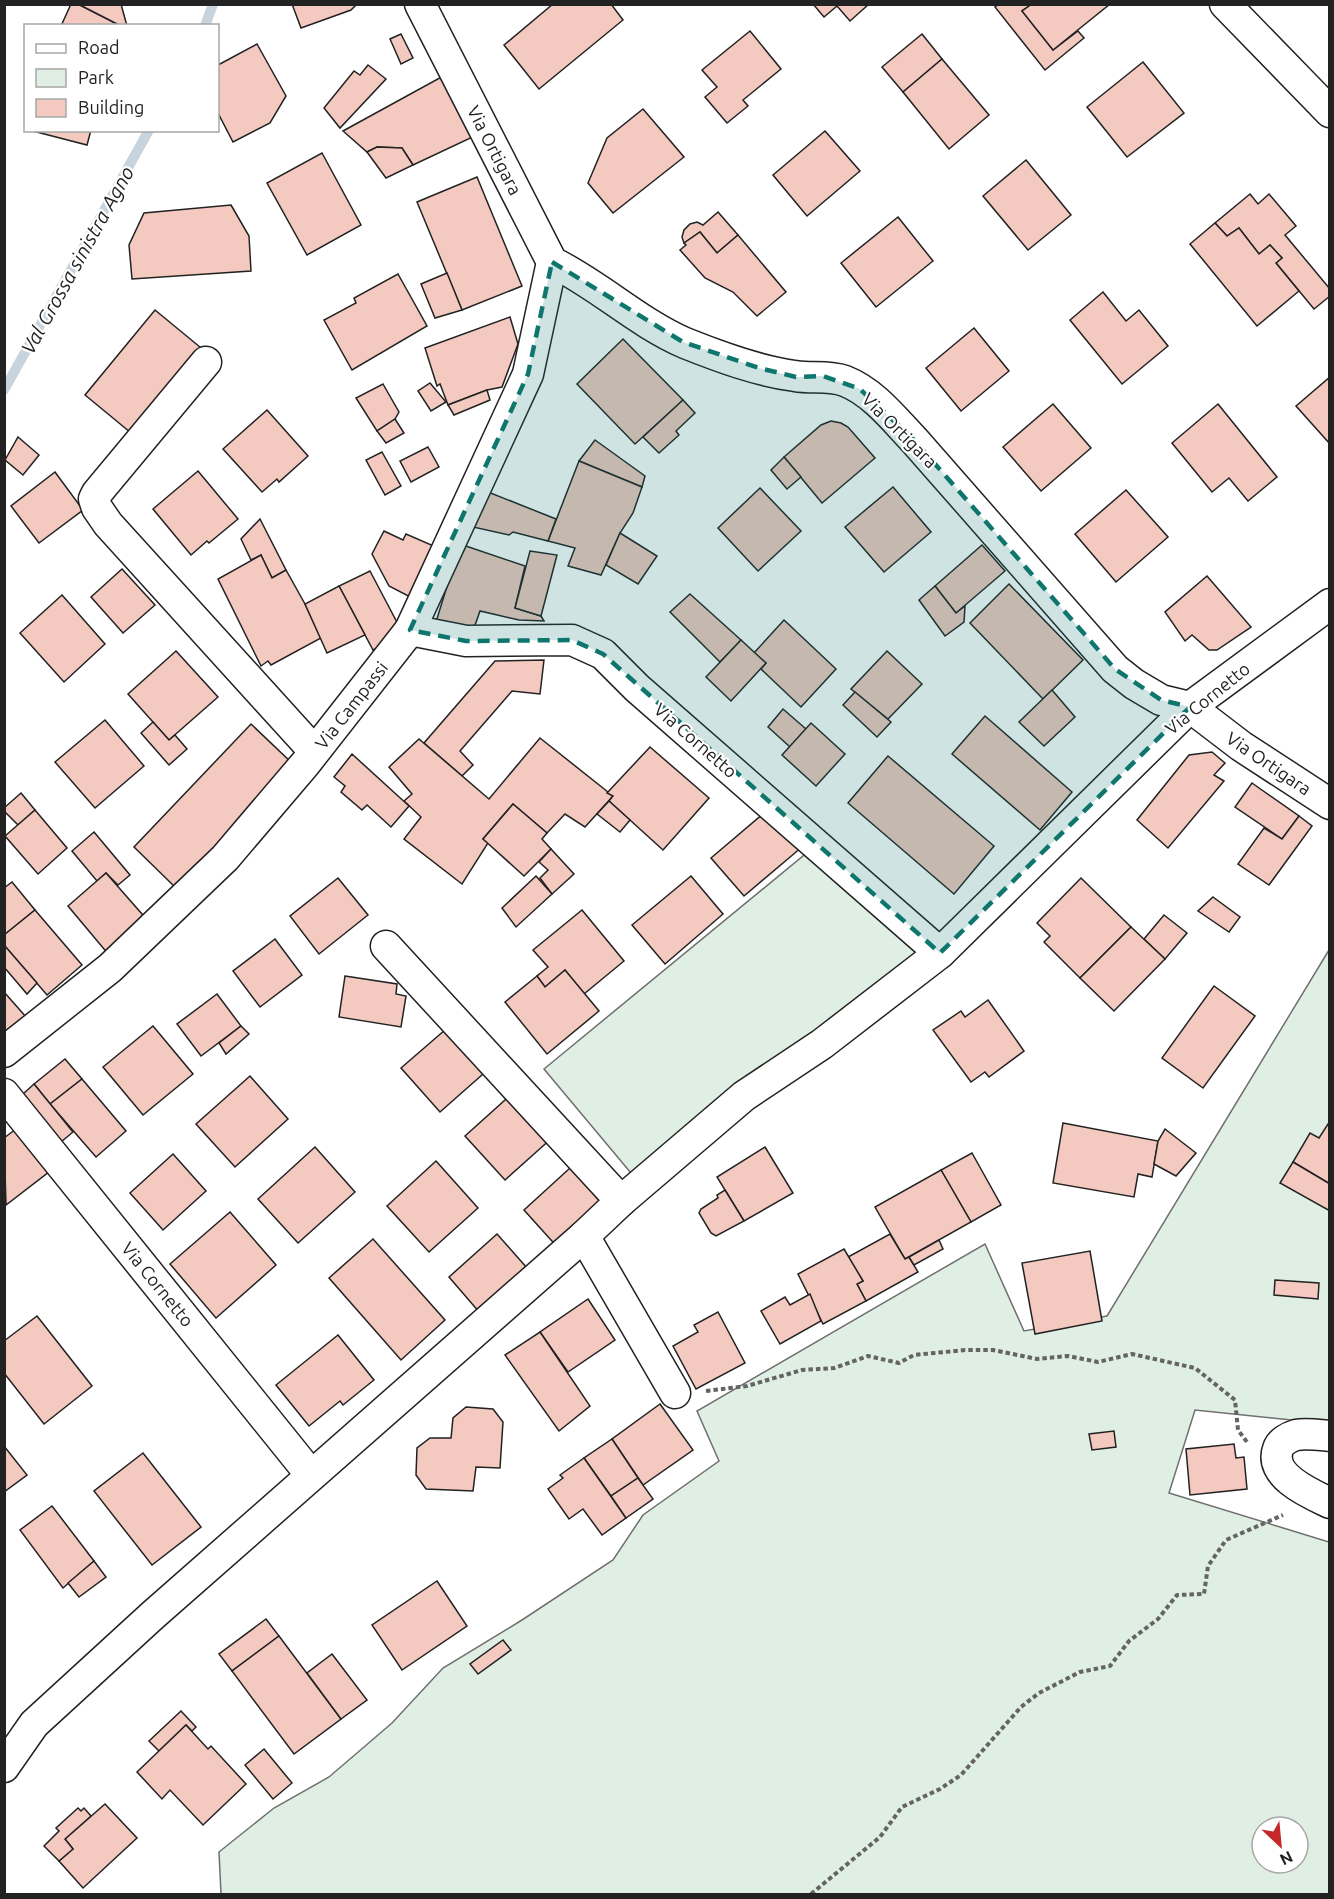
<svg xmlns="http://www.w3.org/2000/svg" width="1334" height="1899" viewBox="0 0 1334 1899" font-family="Ubuntu,sans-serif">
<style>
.green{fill:#e0efe3;stroke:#6f6f6f;stroke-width:1.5;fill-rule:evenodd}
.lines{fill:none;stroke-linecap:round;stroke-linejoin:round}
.stream{stroke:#c7d3dd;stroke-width:10}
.building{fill:#f3c9c0;stroke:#222;stroke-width:1.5}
.minor-casing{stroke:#222;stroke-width:33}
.path{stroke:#646464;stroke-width:4;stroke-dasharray:4.5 3;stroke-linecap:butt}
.minor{stroke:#fff;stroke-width:30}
.marked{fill:#0f766e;fill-opacity:0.2;stroke:#0f766e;stroke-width:4.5;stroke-dasharray:12 8;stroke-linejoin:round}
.labels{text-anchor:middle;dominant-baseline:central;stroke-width:4.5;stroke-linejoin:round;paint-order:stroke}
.street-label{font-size:18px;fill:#222;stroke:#fff}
.water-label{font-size:20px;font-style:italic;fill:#222;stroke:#fff}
</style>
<rect width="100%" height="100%" fill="#fff"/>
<g class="green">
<path d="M820,842L945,944L646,1191L544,1069Z"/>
<path d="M1329,950V1424L1195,1410L1169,1493L1329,1542V1894H221L219,1852L274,1808L329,1777L392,1723L443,1668L522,1620L613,1560L643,1515L719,1461L697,1411L985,1244L1024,1331L1107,1316ZM1262,1827H1298V1863H1262Z"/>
</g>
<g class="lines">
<g class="stream">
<path d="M205,26L213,4"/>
<path d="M4,390L149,130"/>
</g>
</g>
<g class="building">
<path d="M71,4H78L121,26H61Z"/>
<path d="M78,4H121L127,26H121Z"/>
<path d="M292,4H357L351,10L301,28Z"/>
<path d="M553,4H611L623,20L539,89L504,45Z"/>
<path d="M813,4H869L850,21L837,6L824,17Z"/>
<path d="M999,4H1032L1022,11L1053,50L1078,31L1084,38L1045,70L995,7Z"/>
<path d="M1032,4H1110L1053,50L1022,11Z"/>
<path d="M750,31L781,69L743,100L748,106L727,123L705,97L717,87L702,70Z"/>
<path d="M401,34L413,58L401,64L390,39Z"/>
<path d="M922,34L942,59L903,92L882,67Z"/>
<path d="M257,44L286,96L270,123L233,142L218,113V65Z"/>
<path d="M942,59L989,115L949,149L903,92Z"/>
<path d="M1143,62L1184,113L1127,157L1087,107Z"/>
<path d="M368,65L386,79L340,128L324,108L354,71L360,75Z"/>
<path d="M445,75L479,134L413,165L402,148L377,147L367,152L343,131Z"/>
<path d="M643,109L684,157L613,213L588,183L607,138Z"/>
<path d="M29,130H91L87,145Z"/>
<path d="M825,131L860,171L807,216L773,175Z"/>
<path d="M377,147L402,148L413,165L386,178L367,152Z"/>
<path d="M322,153L361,225L307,255L267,183Z"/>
<path d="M1026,160L1071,215L1028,250L983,196Z"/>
<path d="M477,177L522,286L462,310L417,202Z"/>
<path d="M1250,194L1258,204L1269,194L1296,226L1285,235L1330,289V296L1314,309L1276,263L1282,258L1270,245L1259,254L1239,228L1227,236L1215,223Z"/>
<path d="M231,205L249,236L251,271L132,279L129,245L144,213Z"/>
<path d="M718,212L738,235L717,253L700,232L684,243L682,237L684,230L690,224L697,222L703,225Z"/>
<path d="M898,217L933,261L876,307L841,263Z"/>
<path d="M1215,223L1227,236L1239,228L1259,254L1270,245L1282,258L1276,263L1299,291L1257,326L1190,244Z"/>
<path d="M700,232L717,253L738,235L786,292L757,316L733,292L705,278L680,250L686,245L684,243Z"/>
<path d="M447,273L462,310L435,318L421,284Z"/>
<path d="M398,274L427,326L352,370L324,320L356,303L354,298Z"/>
<path d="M1103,292L1126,321L1139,310L1168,346L1122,384L1070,320Z"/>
<path d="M155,310L206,352L136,437L85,395Z"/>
<path d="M510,317L518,344L502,387L487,390L448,405L440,384L437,386L425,348Z"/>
<path d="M974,328L1009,371L961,411L926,368Z"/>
<path d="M623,339L683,400L635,444L577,384Z"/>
<path d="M1330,377V444L1296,406Z"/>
<path d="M430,383L446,402L431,411L418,391Z"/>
<path d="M383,384L399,412L395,419L377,431L356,398Z"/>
<path d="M487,390L490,400L454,415L448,405Z"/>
<path d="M683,400L695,413L676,431L679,435L659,453L643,437Z"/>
<path d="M1053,404L1091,448L1041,491L1003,447Z"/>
<path d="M1218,404L1277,477L1248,501L1229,478L1212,492L1172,443Z"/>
<path d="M267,410L308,456L279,482L277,479L262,492L223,449Z"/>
<path d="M395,419L404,433L386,443L377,431Z"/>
<path d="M831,421L841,423L848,427L875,458L822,503L784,457L821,425Z"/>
<path d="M18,437L39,455L23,475L5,460Z"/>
<path d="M595,440L645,476L642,487L579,461Z"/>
<path d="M428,447L439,467L411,482L400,461Z"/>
<path d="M382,452L401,486L385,495L366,460Z"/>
<path d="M784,457L801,477L787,489L771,470Z"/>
<path d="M579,461L642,487L633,513L620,533L601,575L568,566L575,548L548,541Z"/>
<path d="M198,471L238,519L209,543L207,541L191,555L153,509Z"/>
<path d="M55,472L83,510L39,543L11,506Z"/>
<path d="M893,487L931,532L884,572L845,527Z"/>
<path d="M760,488L801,531L758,571L718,528Z"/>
<path d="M483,490L556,519L548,541L513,532L509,535L473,527Z"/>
<path d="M1126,490L1168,537L1116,582L1075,534Z"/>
<path d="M260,519L286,570L272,578L261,555L251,560L241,539Z"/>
<path d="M384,531L403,540L406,534L443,550L416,600L389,586L372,554Z"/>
<path d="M620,533L657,556L638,584L606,565Z"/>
<path d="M460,544L525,566L515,608L541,616L544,621L519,620L480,611L473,631L436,622Z"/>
<path d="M982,545L1005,571L956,613L935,586Z"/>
<path d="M530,551L557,555L541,616L515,608Z"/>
<path d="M261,555L272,578L286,570L305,604L321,638L271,665L268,661L261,666L218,579Z"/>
<path d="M122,569L155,605L123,633L91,597Z"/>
<path d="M370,571L400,628L394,640L373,650L339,586Z"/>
<path d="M1207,576L1251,627L1217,650H1209L1192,635L1185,641L1165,612Z"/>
<path d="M1009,584L1083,660L1043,699L970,623Z"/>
<path d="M339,586L365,635L327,653L305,604Z"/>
<path d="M935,586L956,613L965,606L964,622L945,636L919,600Z"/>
<path d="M690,594L741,640L720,662L670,612Z"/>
<path d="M62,595L105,644L64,682L20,633Z"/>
<path d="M784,620L836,669L801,707L761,669L766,663L754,653Z"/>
<path d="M741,640L766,663L731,701L706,677Z"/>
<path d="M176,651L218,697L169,740L128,694Z"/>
<path d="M887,651L922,684L888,719L851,689Z"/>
<path d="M544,660L540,694L512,691L460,751L473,765L462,776L424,743L495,661Z"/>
<path d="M1052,690L1075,717L1044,746L1019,722Z"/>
<path d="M855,692L891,722L877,737L843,705Z"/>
<path d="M783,709L806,729L790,747L768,727Z"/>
<path d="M985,716L1072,792L1040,830L952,754Z"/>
<path d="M105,720L144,766L95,808L55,762Z"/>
<path d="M153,722L169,740L175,735L187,749L169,765L141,733Z"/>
<path d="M811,723L845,754L816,786L782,755Z"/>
<path d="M251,724L293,764L176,888L134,847Z"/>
<path d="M540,738L613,796L585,827L565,814L547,833L513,804L483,839L488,843L462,884L404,839L421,817L404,801L412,794L389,767L419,739L489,799Z"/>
<path d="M650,747L709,798L663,850L609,801L613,796L607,793Z"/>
<path d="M1212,752L1225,763L1214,775L1224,781L1168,848L1137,820L1189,755Z"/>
<path d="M352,754L409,806L391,827L367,805L362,810L341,792L345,786L334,777Z"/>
<path d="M888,756L994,846L954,894L848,803Z"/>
<path d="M1252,783L1299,816L1282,839L1235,807Z"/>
<path d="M21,793L35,810L18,825L4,811V808Z"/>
<path d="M609,801L630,820L620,832L597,814Z"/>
<path d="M513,804L547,833L542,839L551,849L524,876L483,839Z"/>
<path d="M770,808L802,847L744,896L711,858Z"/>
<path d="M35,810L67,848L38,874L5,836Z"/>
<path d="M1299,816L1312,826L1269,885L1238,864L1264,828L1282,839Z"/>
<path d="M94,832L130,875L118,885L106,873L97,881L72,851Z"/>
<path d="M551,849L574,874L552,894L540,878L548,870L539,862Z"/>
<path d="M106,873L149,922L109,955L68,906Z"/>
<path d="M536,876L552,894L516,927L502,908Z"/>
<path d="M691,876L723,914L665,964L632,925Z"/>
<path d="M338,878L368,915L319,954L290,916Z"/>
<path d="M1081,878L1131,927L1080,978L1044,942L1050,936L1037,923Z"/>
<path d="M12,882L35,910L4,935V888Z"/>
<path d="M1213,897L1240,917L1229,932L1198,911Z"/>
<path d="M35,910L82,965L47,995L4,945V935Z"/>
<path d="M582,910L624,961L584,994L565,970L545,987L537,976L548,967L533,950Z"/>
<path d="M1164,915L1187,933L1165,959L1144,939Z"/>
<path d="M1131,927L1165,959L1114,1011L1080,978Z"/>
<path d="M275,939L302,975L260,1007L233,971Z"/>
<path d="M4,945L37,983L27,994L4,967Z"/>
<path d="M565,970L599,1011L547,1054L505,1002L537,976L545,987Z"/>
<path d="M345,976L397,984L396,994L406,996L401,1027L339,1017Z"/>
<path d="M1214,986L1255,1016L1203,1088L1162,1058Z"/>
<path d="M4,992L27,1018L4,1037Z"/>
<path d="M217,994L241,1026L201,1056L177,1024Z"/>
<path d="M988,1000L1024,1051L989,1077L985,1072L971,1082L933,1030L961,1011L965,1017Z"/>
<path d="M453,1023L491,1067L440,1112L401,1068Z"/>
<path d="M153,1026L193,1074L143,1115L103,1067Z"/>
<path d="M241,1026L249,1034L226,1054L219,1043Z"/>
<path d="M65,1059L82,1079L50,1104L34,1084Z"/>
<path d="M250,1076L288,1119L235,1167L196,1124Z"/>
<path d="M82,1079L126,1131L96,1157L50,1104Z"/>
<path d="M34,1084L73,1132L61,1142L23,1094Z"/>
<path d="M514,1092L553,1137L505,1180L465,1136Z"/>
<path d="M1330,1121V1184L1293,1162L1310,1133L1319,1138Z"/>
<path d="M1063,1123L1158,1141L1152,1177L1138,1174L1134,1197L1053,1183Z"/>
<path d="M20,1126L54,1168L6,1205L4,1138Z"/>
<path d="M1165,1129L1196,1153L1176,1176L1154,1164L1158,1141Z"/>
<path d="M315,1147L355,1192L298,1243L258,1199Z"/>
<path d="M765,1147L793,1193L744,1221L717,1177Z"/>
<path d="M972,1153L1001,1205L971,1222L941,1170Z"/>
<path d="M173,1154L206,1191L163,1230L130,1193Z"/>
<path d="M436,1161L478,1208L429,1252L387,1206Z"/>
<path d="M1293,1162L1330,1184V1211L1280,1183Z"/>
<path d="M570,1168L607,1209L560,1250L524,1210Z"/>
<path d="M941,1170L971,1222L905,1259L875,1207Z"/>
<path d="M725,1190L744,1221L716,1236L711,1233L699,1213L701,1209L718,1198L717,1195Z"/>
<path d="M230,1212L276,1265L216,1318L170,1264Z"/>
<path d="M497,1234L535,1277L486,1320L449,1277Z"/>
<path d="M890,1234L905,1259L909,1257L918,1272L866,1301L857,1284L863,1281L848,1257Z"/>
<path d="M373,1239L445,1320L401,1360L329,1278Z"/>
<path d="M939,1240L943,1249L914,1265L909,1257Z"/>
<path d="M844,1249L863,1281L857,1284L866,1301L823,1324L798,1274Z"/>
<path d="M1090,1251L1102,1321L1035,1334L1022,1263Z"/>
<path d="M1275,1280L1319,1283L1318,1299L1274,1295Z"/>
<path d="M810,1294L821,1321L780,1344L761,1311L785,1297L790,1305Z"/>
<path d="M588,1299L615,1340L568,1372L540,1332Z"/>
<path d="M718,1312L745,1363L696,1389L673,1346L698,1332L694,1325Z"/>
<path d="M37,1316L92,1386L44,1424L4,1373V1341Z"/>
<path d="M540,1332L590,1406L559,1431L505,1355Z"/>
<path d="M338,1335L374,1380L343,1405L340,1401L309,1426L276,1385Z"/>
<path d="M660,1404L693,1450L643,1485L612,1439Z"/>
<path d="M466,1407L493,1409L503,1422L500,1468L476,1467L473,1491L426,1489L416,1475L417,1448L430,1438H451L453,1418Z"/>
<path d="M1114,1431L1116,1447L1092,1450L1089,1434Z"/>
<path d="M612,1439L638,1478L611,1496L584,1458Z"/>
<path d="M1234,1444L1236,1458L1244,1457L1247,1489L1190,1495L1186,1449Z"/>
<path d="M4,1446L27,1475L4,1492Z"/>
<path d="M143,1453L201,1527L152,1565L94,1491Z"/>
<path d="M584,1458L626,1518L602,1535L583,1509L569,1519L548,1489L563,1478L560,1475Z"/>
<path d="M638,1478L653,1499L626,1518L611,1496Z"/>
<path d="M52,1506L94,1561L63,1588L20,1530Z"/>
<path d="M94,1561L106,1577L79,1597L68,1583Z"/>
<path d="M437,1581L467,1626L402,1670L372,1625Z"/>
<path d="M266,1619L279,1636L232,1671L219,1654Z"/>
<path d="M279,1636L341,1719L294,1754L232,1671Z"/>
<path d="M503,1640L511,1650L478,1674L470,1664Z"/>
<path d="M332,1654L367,1700L341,1719L307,1673Z"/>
<path d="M181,1711L196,1727L192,1731L186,1725L159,1751L149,1741Z"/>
<path d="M186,1725L208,1749L211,1746L246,1784L203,1825L170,1790L162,1799L137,1772Z"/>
<path d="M264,1749L292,1783L273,1799L245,1765Z"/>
<path d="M105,1804L137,1838L83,1888L59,1861L73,1849L65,1839Z"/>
<path d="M78,1808L81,1811L84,1808L91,1816L65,1839L73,1849L59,1861L44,1846L59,1831L56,1828Z"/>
</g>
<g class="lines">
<defs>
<g id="minor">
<path d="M420,4L552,262C599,285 637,322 685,343C720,357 758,371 795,376C812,379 828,375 845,381C873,392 894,419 914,440L1115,669L1134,684L1161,700L1190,707L1241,746L1330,804"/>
<path d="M1225,4L1330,112"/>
<path d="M206,362L97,493L94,499L97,508L108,524L314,751"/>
<path d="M410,630L466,641L572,640L603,654L637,688L940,953"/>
<path d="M386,946L621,1201"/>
<path d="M4,1052L110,968L225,858L305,764L410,630L528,374L552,262"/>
<path d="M4,1094L311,1475"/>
<path d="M584,1236L675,1393"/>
<path d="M1330,1436C1319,1435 1306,1433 1296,1435C1289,1437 1280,1442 1278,1449C1268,1476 1311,1494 1330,1503"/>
<path d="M4,1767L34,1724L153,1615L584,1236L621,1201L744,1096L822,1044L940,953L1190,707L1330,604"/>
</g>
</defs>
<use href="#minor" class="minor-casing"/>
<g class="path">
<path d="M706,1391L747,1386L802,1370L834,1368L868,1356L899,1363L914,1355L965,1350H993L1037,1359L1068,1356L1098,1362L1132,1354L1195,1368L1235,1400L1238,1430L1247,1442"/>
<path d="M811,1894L880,1837L902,1807L940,1789L961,1775L1021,1707L1039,1693L1080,1672L1110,1666L1129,1641L1158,1619L1177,1595L1204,1594L1208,1566L1226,1540L1283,1515"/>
</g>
<use href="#minor" class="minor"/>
</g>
<path class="marked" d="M552,262L683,342L759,368L796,377L823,376L860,389L914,440L1115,669L1161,700L1190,707L940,953L603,654L572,640L466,641L410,630L528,374Z"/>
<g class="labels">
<g class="street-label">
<text transform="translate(495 150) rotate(63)">Via Ortigara</text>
<text transform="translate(900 430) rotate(45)">Via Ortigara</text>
<text transform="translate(1207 698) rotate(-39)">Via Cornetto</text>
<text transform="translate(351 705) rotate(-52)">Via Campassi</text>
<text transform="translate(696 740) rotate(41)">Via Cornetto</text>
<text transform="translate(1269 763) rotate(34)">Via Ortigara</text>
<text transform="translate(158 1284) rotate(51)">Via Cornetto</text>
</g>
<g class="water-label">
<text transform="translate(77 260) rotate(-61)">Val Grossa sinistra Agno</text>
</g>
</g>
<rect width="1334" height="1899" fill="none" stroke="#222222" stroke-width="12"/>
<rect x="24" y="24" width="195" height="108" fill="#ffffff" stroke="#a7a7a7" stroke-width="1.5"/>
<rect x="36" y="44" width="30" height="9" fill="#ffffff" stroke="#a7a7a7" stroke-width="1.5"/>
<text x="78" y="54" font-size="18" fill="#222222">Road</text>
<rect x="36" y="69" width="30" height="18" fill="#e0efe3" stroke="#a7a7a7" stroke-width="1.5"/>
<text x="78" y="84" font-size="18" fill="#222222">Park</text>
<rect x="36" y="99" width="30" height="18" fill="#f3c9c0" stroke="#a7a7a7" stroke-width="1.5"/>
<text x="78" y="114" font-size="18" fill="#222222">Building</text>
<g transform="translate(1280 1845) rotate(154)"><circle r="28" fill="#ffffff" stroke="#a7a7a7" stroke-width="1.5"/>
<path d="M0-4.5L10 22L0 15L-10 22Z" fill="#c62828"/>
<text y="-9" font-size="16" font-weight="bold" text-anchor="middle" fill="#222222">N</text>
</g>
</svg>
